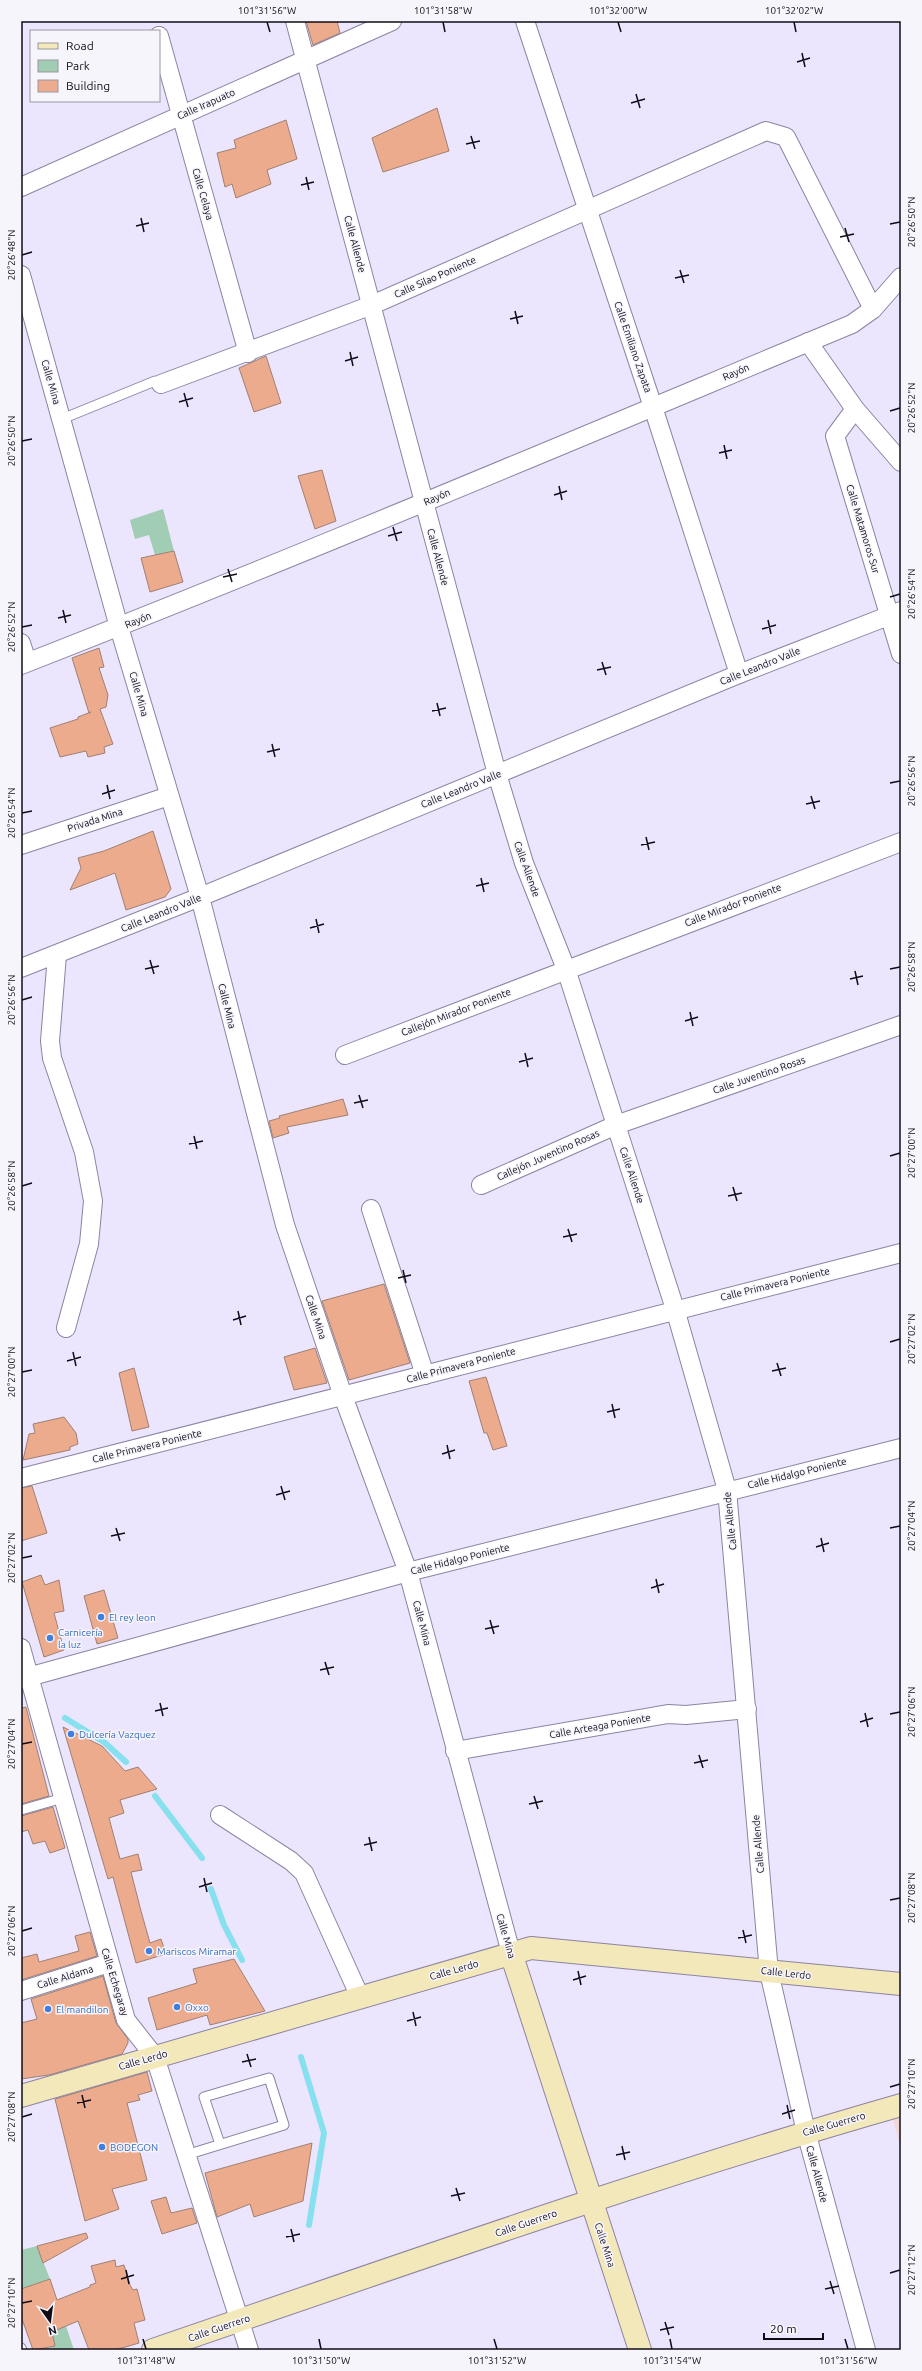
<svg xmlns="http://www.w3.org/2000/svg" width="922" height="2371" viewBox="0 0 922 2371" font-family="Ubuntu,sans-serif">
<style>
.education{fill:#f3d8d9}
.green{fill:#a0cdb3}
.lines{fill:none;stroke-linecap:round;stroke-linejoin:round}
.stream{stroke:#87e0ee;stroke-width:6}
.building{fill:#edab8e;stroke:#9f8072}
.lane-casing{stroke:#8c84a1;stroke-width:11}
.street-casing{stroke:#8c84a1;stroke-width:20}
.secondary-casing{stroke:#8c84a1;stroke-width:24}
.lane{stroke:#fff;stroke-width:9}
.street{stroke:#fff;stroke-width:18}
.secondary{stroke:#f3e8ba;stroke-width:22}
.ticks{fill:none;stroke:#100c17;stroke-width:1.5}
.shop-dot{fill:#3f7fe0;stroke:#f7f5fc;stroke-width:1.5}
.labels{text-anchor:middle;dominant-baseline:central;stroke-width:3;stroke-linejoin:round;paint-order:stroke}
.street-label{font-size:10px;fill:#100c17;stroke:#f7f5fc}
.shop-label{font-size:10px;fill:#366cbe;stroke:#f7f5fc;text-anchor:start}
.neatline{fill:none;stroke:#100c17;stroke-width:1.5}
.ticks-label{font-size:10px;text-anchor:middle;fill:#100c17}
</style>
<rect width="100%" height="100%" fill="#ece5fe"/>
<path class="education" d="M901,2117V2149L893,2120Z"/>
<g class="green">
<path d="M163,509L174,551L155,555L149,535L135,539L130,520Z"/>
<path d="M37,2246L50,2279L21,2289V2250Z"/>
<path d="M66,2326L74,2350H42L55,2346L52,2332Z"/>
</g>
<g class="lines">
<g class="stream">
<path d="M65,1718L104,1742L126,1762"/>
<path d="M155,1796L202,1858"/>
<path d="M211,1889L224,1925L242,1960"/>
<path d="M301,2057L324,2133L309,2225"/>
</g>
</g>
<g class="building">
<path d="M306,21H337L340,33L313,45Z"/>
<path d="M437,108L449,151L383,172L372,138Z"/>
<path d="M286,120L297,159L267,170L271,184L236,198L232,184L225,187L217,153L236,148L234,140Z"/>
<path d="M266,356L281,403L254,412L239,368Z"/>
<path d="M322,470L336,521L315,529L298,476Z"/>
<path d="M174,551L183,582L150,592L141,558Z"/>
<path d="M99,648L104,667L99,668L108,695L106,707L100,709L113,744L104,747L105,753L88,757L86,751L60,757L50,728L78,719V717L91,712L89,713L72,658Z"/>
<path d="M153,831L171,889L165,897L126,910L115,873L70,890L81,868L78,858L104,851Z"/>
<path d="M343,1099L348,1115L287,1127L289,1133L273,1138L269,1121L280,1118L279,1116Z"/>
<path d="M384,1284L410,1363L349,1380L322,1301Z"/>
<path d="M315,1348L327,1383L294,1390L284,1357Z"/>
<path d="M134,1368L149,1427L132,1431L119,1373Z"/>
<path d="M486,1377L507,1446L493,1450L487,1433H484L469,1381Z"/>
<path d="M64,1417L76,1433L78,1444L70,1447V1450L23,1460L29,1434L35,1433L33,1424Z"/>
<path d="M32,1486L47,1533L21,1541V1488Z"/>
<path d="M41,1575L45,1585L59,1580L64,1611L54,1613L64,1650L44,1657L22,1582Z"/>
<path d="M104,1590L118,1638L97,1644L84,1596Z"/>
<path d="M26,1707L49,1796L21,1804V1708Z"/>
<path d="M63,1727L102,1746L125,1771L138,1767L157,1789L120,1800L124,1813L109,1818L120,1859L138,1854L142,1870L131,1872L141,1911L150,1943L161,1939L166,1954L136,1963L113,1877L108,1879Z"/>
<path d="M53,1807L65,1848L50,1853L45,1841L33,1844L28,1830L21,1832V1816Z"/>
<path d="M90,1932L97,1956L21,1980V1958L37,1954L39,1962L79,1951L75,1936Z"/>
<path d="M234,1959L265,2011L210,2025L207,2015L157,2030L148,1998L197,1983L193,1969Z"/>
<path d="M103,1976L116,2023L128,2039V2043L122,2054L49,2075L21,2079V2023L37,2019L31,1999Z"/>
<path d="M147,2072L152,2091L138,2095L140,2100L127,2103L147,2180L112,2189L119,2209L85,2221L55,2099Z"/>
<path d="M312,2143L303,2201L254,2217L250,2204L217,2217L205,2173Z"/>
<path d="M166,2197L171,2213L192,2208L197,2223L162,2234L151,2201Z"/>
<path d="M86,2233L88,2238L43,2263L37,2246Z"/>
<path d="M115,2260L116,2267L124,2265L130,2285L133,2290L137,2289L145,2320L134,2323L139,2343L115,2350H89L78,2321L52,2332L55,2346L33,2350L21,2316V2289L50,2279L57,2300L90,2287V2285L96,2283L91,2266Z"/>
</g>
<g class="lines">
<defs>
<g id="lane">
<path d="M62,419L155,381L161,384"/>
<path d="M21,1810L63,1798"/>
<path d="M186,2155L284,2125L269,2078L204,2097L220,2144"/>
<path d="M21,2348L22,2350"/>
</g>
<g id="street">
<path d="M295,21L497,774L524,863L566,969L616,1125L675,1309L727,1490L769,1972L806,2132L866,2350"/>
<path d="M525,21L653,407L739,674"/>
<path d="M159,36L248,353"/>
<path d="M21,187L392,21"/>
<path d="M21,275L119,627L200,897L285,1225L343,1396L408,1572L511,1953"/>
<path d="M808,342L855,409L901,462"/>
<path d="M161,384L372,305L766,131L786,137L873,309"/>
<path d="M855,409L835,436L901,654"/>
<path d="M21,643L27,662"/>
<path d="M21,665C300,556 576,439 852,324L873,309L901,277"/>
<path d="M21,845L169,796"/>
<path d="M57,955L50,1041L52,1058L84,1152L93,1201L89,1244L66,1328"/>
<path d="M21,968L200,897L739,674L901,611"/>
<path d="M345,1055L901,842"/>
<path d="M481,1185L616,1125L901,1025"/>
<path d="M371,1209L425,1375"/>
<path d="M21,1478L901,1253"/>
<path d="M21,1648L126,2020L155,2057L249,2350"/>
<path d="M21,1679L408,1572L901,1448"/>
<path d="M455,1751L668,1714L686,1715L747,1709"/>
<path d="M220,1815L291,1861L304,1873L360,1997"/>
<path d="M21,1991L109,1963"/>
</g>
<g id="secondary">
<path d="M511,1953L640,2350"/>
<path d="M21,2096L531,1948L901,1984"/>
<path d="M153,2350C402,2265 649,2177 901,2105"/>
</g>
</defs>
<use href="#lane" class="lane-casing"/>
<use href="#street" class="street-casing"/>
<use href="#secondary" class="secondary-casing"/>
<use href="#lane" class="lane"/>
<use href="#street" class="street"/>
<use href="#secondary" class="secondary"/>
</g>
<path class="ticks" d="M267,22L270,32M443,22L445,32M618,22L621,32M794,22L796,32M802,53L805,67M797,62L810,58M636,94L640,108M631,103L645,99M471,136L475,149M466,144L480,141M306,177L309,190M301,185L314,182M141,218L144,232M890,224L900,222M136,226L149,223M845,228L849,242M840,237L854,234M22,255L32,252M680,270L684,283M675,278L689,275M515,311L518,324M510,319L523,316M350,352L353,366M345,361L358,357M184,393L188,407M179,402L193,398M890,411L900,408M22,441L32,439M724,445L727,459M719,453L732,450M559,486L562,500M554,495L567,491M393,527L397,541M388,536L402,532M228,569L232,582M223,577L237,574M890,597L900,594M63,610L66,623M58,618L71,615M768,620L771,634M22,627L32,625M762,629L776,625M602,662L606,675M597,670L611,667M437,703L440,716M432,711L446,708M272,744L275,757M267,752L280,749M890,783L900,781M107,785L110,799M102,794L115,790M811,796L815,809M806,804L820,801M22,813L32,811M646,837L649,850M641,845L655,842M481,878L484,892M476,886L489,883M316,919L319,933M310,928L324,924M150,960L154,974M145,969L159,966M890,969L900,967M855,971L858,985M850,979L863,976M22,1000L32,997M690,1012L693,1026M685,1021L698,1017M525,1053L528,1067M519,1062L533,1058M359,1095L363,1108M354,1103L368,1100M194,1136L197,1149M189,1144L203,1141M890,1156L900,1153M22,1186L32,1183M733,1187L737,1201M728,1196L742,1193M568,1229L572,1242M563,1237L577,1234M403,1270L406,1283M398,1278L411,1275M238,1311L241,1325M233,1320L246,1316M890,1342L900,1339M73,1352L76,1366M67,1361L81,1357M777,1363L781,1376M772,1371L786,1368M22,1372L32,1370M612,1404L615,1418M607,1412L620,1409M447,1445L450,1459M442,1454L455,1450M281,1486L285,1500M276,1495L290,1491M116,1528L120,1541M890,1528L900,1526M111,1536L125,1533M821,1538L824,1552M816,1547L829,1543M22,1558L32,1556M656,1579L659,1593M651,1588L664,1584M490,1620L494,1634M485,1629L499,1626M325,1662L329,1675M320,1670L334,1667M160,1703L163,1716M155,1711L168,1708M865,1713L868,1727M890,1714L900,1712M860,1722L873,1718M22,1744L32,1742M699,1755L703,1768M694,1763L708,1760M534,1796L538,1809M529,1804L543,1801M369,1837L372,1851M364,1845L377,1842M204,1878L207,1892M199,1887L212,1883M890,1900L900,1898M743,1930L746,1943M22,1931L32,1928M738,1938L752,1935M578,1971L581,1985M573,1980L586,1976M413,2012L416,2026M407,2021L421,2017M247,2054L251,2067M242,2062L256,2059M890,2087L900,2084M82,2095L85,2108M77,2103L91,2100M787,2105L790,2119M782,2114L795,2110M22,2117L32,2114M622,2146L625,2160M616,2155L630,2152M456,2188L460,2201M451,2196L465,2193M291,2229L294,2242M286,2237L300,2234M126,2270L129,2284M890,2273L900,2270M121,2279L134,2275M830,2281L834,2294M825,2289L839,2286M22,2303L32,2301M665,2322L669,2335M660,2330L674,2327M143,2339L146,2349M319,2339L321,2349M494,2339L497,2349M670,2339L672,2349M845,2339L848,2349"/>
<g class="shop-dot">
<circle cx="101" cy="1617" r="4"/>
<circle cx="50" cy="1638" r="4"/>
<circle cx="71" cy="1734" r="4"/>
<circle cx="149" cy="1951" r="4"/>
<circle cx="177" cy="2007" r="4"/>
<circle cx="48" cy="2009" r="4"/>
<circle cx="102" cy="2147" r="4"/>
</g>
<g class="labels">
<g class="street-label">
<text transform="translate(206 104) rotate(-24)">Calle Irapuato</text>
<text transform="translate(203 194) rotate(74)">Calle Celaya</text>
<text transform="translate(355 244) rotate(75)">Calle Allende</text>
<text transform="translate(435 277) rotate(-24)">Calle Silao Poniente</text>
<text transform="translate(633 347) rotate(71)">Calle Emiliano Zapata</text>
<text transform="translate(736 372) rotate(-23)">Rayón</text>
<text transform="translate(51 382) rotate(74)">Calle Mina</text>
<text transform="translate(437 497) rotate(-23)">Rayón</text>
<text transform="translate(863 529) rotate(73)">Calle Matamoros Sur</text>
<text transform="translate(438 557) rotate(75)">Calle Allende</text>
<text transform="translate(138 620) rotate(-22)">Rayón</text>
<text transform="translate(760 666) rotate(-22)">Calle Leandro Valle</text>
<text transform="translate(139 694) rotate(74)">Calle Mina</text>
<text transform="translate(461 789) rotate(-22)">Calle Leandro Valle</text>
<text transform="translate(95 820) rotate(-18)">Privada Mina</text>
<text transform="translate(527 869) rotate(70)">Calle Allende</text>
<text transform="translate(733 905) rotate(-21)">Calle Mirador Poniente</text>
<text transform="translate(161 913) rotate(-22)">Calle Leandro Valle</text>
<text transform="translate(227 1006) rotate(76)">Calle Mina</text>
<text transform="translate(456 1012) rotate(-21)">Callejón Mirador Poniente</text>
<text transform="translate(759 1075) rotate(-19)">Calle Juventino Rosas</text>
<text transform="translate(548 1155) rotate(-24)">Callejón Juventino Rosas</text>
<text transform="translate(632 1175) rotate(72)">Calle Allende</text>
<text transform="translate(775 1284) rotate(-14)">Calle Primavera Poniente</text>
<text transform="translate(316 1317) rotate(71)">Calle Mina</text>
<text transform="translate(461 1365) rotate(-15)">Calle Primavera Poniente</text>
<text transform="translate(147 1446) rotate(-14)">Calle Primavera Poniente</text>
<text transform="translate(797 1473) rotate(-14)">Calle Hidalgo Poniente</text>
<text transform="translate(730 1521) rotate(-96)">Calle Allende</text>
<text transform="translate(460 1559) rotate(-14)">Calle Hidalgo Poniente</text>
<text transform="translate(422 1623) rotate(75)">Calle Mina</text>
<text transform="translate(600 1726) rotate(-10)">Calle Arteaga Poniente</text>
<text transform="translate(758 1844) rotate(-95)">Calle Allende</text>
<text transform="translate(506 1936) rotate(74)">Calle Mina</text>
<text transform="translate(454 1970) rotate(-16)">Calle Lerdo</text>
<text transform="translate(786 1973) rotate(6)">Calle Lerdo</text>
<text transform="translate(65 1977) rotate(-17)">Calle Aldama</text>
<text transform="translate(115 1982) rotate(73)">Calle Echegaray</text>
<text transform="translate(143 2060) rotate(-16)">Calle Lerdo</text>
<text transform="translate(834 2124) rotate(-16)">Calle Guerrero</text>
<text transform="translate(817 2174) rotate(75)">Calle Allende</text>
<text transform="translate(526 2223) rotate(-19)">Calle Guerrero</text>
<text transform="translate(605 2245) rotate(72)">Calle Mina</text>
<text transform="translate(219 2328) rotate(-19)">Calle Guerrero</text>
</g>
<g class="shop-label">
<text x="109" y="1617">El rey leon</text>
<text x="58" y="1632">Carnicería<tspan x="58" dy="12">la luz</tspan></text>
<text x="79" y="1734">Dulcería Vazquez</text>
<text x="157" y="1951">Mariscos Miramar</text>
<text x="185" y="2007">Oxxo</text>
<text x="56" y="2009">El mandilon</text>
<text x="110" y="2147">BODEGON</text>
</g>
</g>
<rect width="922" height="2371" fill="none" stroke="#f7f5fc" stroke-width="44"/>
<rect x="30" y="30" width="130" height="72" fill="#f7f5fc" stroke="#9b98a0"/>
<rect x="38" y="43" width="20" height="6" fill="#f3e8ba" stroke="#9b98a0"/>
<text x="66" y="50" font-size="12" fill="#100c17">Road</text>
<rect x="38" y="60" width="20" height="12" fill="#a0cdb3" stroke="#9b98a0"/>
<text x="66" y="70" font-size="12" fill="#100c17">Park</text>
<rect x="38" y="80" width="20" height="12" fill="#edab8e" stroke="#9b98a0"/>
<text x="66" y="90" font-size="12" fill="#100c17">Building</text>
<g transform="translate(50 2321) rotate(166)" stroke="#f7f5fc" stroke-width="3" paint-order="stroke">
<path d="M0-3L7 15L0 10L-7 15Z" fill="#100c17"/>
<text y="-6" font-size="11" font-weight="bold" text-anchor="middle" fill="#100c17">N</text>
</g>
<path d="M764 2333v6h59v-6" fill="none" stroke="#100c17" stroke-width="2"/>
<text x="770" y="2333" font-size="12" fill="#100c17" stroke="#f7f5fc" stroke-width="3" paint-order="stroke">20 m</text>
<rect x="22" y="22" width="878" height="2327" class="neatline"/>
<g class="ticks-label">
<text x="267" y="14">101°31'56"W</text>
<text x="443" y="14">101°31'58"W</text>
<text x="618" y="14">101°32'00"W</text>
<text x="794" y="14">101°32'02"W</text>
<text transform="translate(911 222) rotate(-90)" y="4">20°26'50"N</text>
<text transform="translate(11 255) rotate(-90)" y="4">20°26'48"N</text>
<text transform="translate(911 408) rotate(-90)" y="4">20°26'52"N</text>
<text transform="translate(11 441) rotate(-90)" y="4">20°26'50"N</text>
<text transform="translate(911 594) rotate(-90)" y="4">20°26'54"N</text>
<text transform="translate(11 627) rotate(-90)" y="4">20°26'52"N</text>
<text transform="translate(911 781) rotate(-90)" y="4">20°26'56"N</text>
<text transform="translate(11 813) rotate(-90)" y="4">20°26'54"N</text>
<text transform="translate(911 967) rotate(-90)" y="4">20°26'58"N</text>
<text transform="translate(11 1000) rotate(-90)" y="4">20°26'56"N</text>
<text transform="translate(911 1153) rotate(-90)" y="4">20°27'00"N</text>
<text transform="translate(11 1186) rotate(-90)" y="4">20°26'58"N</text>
<text transform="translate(911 1339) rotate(-90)" y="4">20°27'02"N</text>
<text transform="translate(11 1372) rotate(-90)" y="4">20°27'00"N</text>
<text transform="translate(911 1526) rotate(-90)" y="4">20°27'04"N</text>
<text transform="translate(11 1558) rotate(-90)" y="4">20°27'02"N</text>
<text transform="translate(911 1712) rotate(-90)" y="4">20°27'06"N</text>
<text transform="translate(11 1744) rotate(-90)" y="4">20°27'04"N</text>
<text transform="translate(911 1898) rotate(-90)" y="4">20°27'08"N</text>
<text transform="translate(11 1931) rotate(-90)" y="4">20°27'06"N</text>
<text transform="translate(911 2084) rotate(-90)" y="4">20°27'10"N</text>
<text transform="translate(11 2117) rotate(-90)" y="4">20°27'08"N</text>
<text transform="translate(911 2270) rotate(-90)" y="4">20°27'12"N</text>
<text transform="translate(11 2303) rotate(-90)" y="4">20°27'10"N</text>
<text x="146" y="2364">101°31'48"W</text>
<text x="321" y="2364">101°31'50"W</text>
<text x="497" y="2364">101°31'52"W</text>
<text x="672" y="2364">101°31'54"W</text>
<text x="848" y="2364">101°31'56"W</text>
</g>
</svg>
